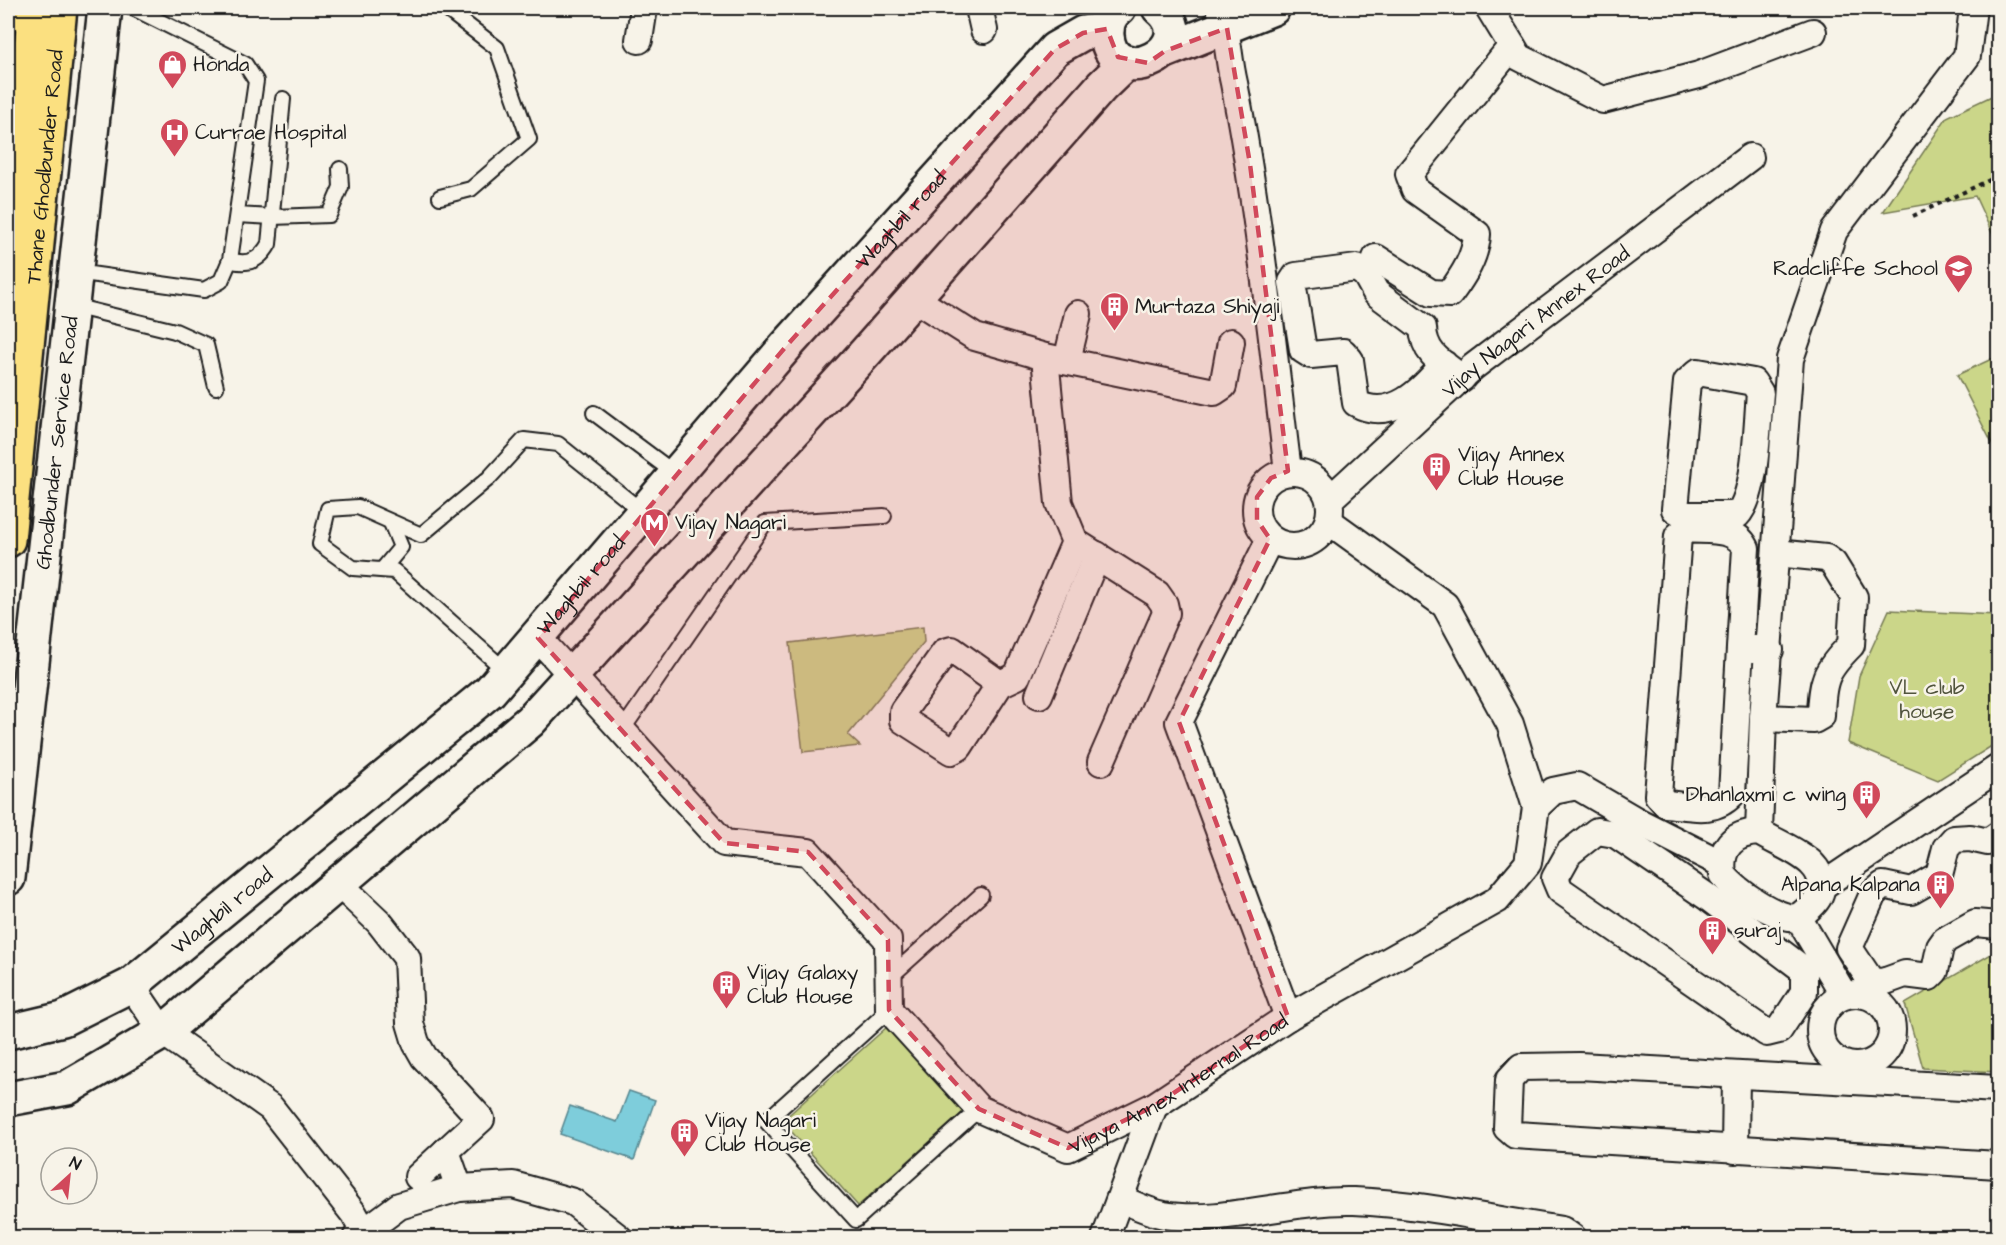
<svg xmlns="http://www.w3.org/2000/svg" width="2006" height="1245" viewBox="0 0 2006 1245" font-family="'Architects Daughter',sans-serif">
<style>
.green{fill:#cbd689;stroke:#747952;stroke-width:1.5}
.water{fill:#7ecddb;stroke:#57868f;stroke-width:1.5}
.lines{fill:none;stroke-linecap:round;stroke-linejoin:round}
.lane-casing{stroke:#1c1c1c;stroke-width:18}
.street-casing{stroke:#1c1c1c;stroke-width:30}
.secondary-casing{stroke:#1c1c1c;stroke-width:38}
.primary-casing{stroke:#1c1c1c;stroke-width:38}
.path{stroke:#1c1c1c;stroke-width:4;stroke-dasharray:4.5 4.5;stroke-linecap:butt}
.lane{stroke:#f7f3e8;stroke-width:14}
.street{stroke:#f7f3e8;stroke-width:26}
.secondary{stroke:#f7f3e8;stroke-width:33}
.primary{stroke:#fbe080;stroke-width:33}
.marked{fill:#d1495b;fill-opacity:0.2;stroke:#d1495b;stroke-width:4.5;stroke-dasharray:12 8;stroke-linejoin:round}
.labels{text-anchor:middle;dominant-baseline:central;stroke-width:5;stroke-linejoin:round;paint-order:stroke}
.poi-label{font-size:21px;fill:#1c1c1c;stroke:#f7f3e8;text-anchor:start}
.street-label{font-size:21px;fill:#1c1c1c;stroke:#f7f3e8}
.park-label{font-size:21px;fill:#51543d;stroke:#f7f3e8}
</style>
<rect width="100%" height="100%" fill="#f7f3e8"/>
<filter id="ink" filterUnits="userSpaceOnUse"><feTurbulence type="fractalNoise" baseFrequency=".0167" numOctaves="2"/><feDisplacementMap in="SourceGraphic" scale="12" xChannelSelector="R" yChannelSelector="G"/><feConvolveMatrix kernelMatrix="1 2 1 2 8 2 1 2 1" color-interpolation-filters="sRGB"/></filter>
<g filter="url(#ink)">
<g class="green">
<path d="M1998,93V246L1975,196L1883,212L1947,117Z"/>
<path d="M1998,356V450L1996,451L1957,375Z"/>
<path d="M1889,610L1998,615V742L1938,780L1848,743L1859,676Z"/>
<path d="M923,627L924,642L848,735L860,746L803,752L790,643Z"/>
<path d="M1998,950V1072L1923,1068L1905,1004Z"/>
<path d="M887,1027L963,1112L858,1206L782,1121Z"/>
</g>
<path class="water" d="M629,1091L655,1100L634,1160L560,1134L570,1106L617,1122Z"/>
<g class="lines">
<defs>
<g id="lane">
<path d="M440,197L471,189L529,139L497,48L445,8"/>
<path d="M237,215L272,217L329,215L341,187L340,169"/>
<path d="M230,260C248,266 260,260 269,244L283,99"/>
<path d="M76,272L204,290L221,281L230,260L256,81L245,64L133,8"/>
<path d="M73,306L175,331L206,345L216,387"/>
<path d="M594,413L677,475"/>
<path d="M382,570L401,547L391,523"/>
<path d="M507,672L394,571L353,568L320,544L328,509L358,507L421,535L489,478L524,440L558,444L644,513"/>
<path d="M623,729L765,523L884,516"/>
<path d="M889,978L981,895"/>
<path d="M889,1010L766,1121L856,1220L979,1109"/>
</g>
<g id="street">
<path d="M979,8L984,30"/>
<path d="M1220,8C1228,33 1228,58 1234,83C1259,211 1272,342 1288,471"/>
<path d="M1489,8L1519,57L1603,100L1699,75L1813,32"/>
<path d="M639,40L644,8"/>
<path d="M1376,258L1431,293L1450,294C1463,276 1476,257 1477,234L1415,190L1409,174L1512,46"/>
<path d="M912,297L975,337L1045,357L1214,392L1223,386L1231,342"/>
<path d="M1070,348L1078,314"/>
<path d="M1444,364C1423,390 1391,423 1356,403L1350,360L1343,352L1311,355L1303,350L1292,282L1296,276L1357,268L1366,275L1376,293L1423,328C1424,354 1442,363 1462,378"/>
<path d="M1698,372L1753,382L1760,393C1757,423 1757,494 1737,515H1685L1675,509L1687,382Z"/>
<circle cx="1293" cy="509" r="37"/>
<path id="s1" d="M1330,499L1473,367L1750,157"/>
<path d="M1270,539L1179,722L1288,1017"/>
<path d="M1075,542L1157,594L1164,604L1166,613L1101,762"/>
<path id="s2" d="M538,638L724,843L808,852L888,940L889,1010L979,1109L1068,1148L1154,1106L1288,1017L1497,900L1528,863L1536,807L1510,724L1445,605L1330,522"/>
<path d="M1740,648L1732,794C1714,814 1690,806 1666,804L1658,795L1678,536L1686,529C1708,531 1735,526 1746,548L1740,648L1770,650"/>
<path d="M1000,684L952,650L945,652L903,711V720L951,751L959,747L1000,684L1017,676L1075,542L1059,503L1045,357"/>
<path d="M1039,695L1097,555"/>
<path d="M1763,718L1814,720L1821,716C1822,680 1825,671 1851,645L1854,597L1833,563L1826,558L1776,553"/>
<path d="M1536,807L1553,791L1577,786L1637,821L1722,864"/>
<path d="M1597,831L1615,834L1706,896L1804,970V992L1779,1030L1767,1033L1560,890L1555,878L1569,853Z"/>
<path d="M1759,832L1763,718L1790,359L1834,231L1967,56L1973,8"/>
<path d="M1759,832C1775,842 1797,850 1811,863C1827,879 1824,896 1808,909C1804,912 1801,916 1796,917C1779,921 1732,889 1723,874C1719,848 1733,833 1759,832Z"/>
<path d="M1998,835L1988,842L1970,838L1954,839L1946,848L1939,875L1911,891L1883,885L1873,894L1849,948L1871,981L1883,982L1905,974L1929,977L1935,971L1940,947L1945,940L1975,923L1998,925"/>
<path d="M338,883L379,922L407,958L410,1023L416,1043L424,1057L481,1119L446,1151L459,1188"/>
<path d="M1822,886L1998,768"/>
<path d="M1798,917L1844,995"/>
<path d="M131,985L163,1032L271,1108L354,1214L364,1232"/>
<circle cx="1856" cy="1030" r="36"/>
<path d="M1998,1089L1579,1066L1521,1067L1509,1080L1507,1128L1515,1135L1998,1165"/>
<path d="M1735,1150L1736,1075"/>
<path d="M418,1177L446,1151"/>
<path d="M1121,1199C1135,1205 1149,1212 1164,1215C1221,1225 1293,1199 1354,1201C1424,1204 1494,1220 1562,1230L1573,1238"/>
<path d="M356,1238L399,1206L459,1188L513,1185L573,1202L619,1238"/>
<path d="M1105,1238L1154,1106"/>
</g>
<g id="secondary">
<path d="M1119,8C1110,14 1106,25 1107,36C1113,95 1206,47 1159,8"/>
<path d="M1165,51L1273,8"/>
<path id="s3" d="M8,878L105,8"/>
<path id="s4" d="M8,1032L63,1019L131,985L490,691L788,344L1055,49L1083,33L1107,29"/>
<path d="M8,1099L67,1088L163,1032L530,721L866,352L1102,86L1127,62"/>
</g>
<g id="primary">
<path d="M8,14V8"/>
<path d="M8,269L35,8"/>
<path id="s5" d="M8,540L60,8"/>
</g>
</defs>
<use href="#lane" class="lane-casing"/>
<use href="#street" class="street-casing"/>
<use href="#secondary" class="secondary-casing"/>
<use href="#primary" class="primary-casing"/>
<path class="path" d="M1913,216L1998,176"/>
<use href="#lane" class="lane"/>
<use href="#street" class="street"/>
<use href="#secondary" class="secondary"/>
<use href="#primary" class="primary"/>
</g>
</g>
<path class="marked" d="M1227,28L1250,164L1288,471L1271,478L1257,497V520L1270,539L1179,722L1288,1017L1154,1106L1068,1148L979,1109L889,1010L888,940L808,852L724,843L538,638L788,344L1055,49L1083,33L1107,29L1118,57L1148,63L1165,51Z"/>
<defs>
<symbol id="shop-pin" viewBox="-11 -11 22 30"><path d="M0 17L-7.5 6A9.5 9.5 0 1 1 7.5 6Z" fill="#d1495b" stroke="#f7f3e8"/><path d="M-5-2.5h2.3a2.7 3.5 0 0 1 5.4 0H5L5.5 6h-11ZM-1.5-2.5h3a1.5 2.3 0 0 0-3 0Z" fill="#fff"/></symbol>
<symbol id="hospital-pin" viewBox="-11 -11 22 30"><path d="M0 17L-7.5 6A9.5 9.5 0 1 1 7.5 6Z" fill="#d1495b" stroke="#f7f3e8"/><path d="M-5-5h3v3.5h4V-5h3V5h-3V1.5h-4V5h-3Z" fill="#fff"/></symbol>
<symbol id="school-pin" viewBox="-11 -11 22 30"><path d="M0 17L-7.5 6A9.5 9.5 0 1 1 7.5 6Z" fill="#d1495b" stroke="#f7f3e8"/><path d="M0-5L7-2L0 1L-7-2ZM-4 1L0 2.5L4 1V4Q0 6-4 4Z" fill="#fff"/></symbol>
<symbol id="building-pin" viewBox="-11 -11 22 30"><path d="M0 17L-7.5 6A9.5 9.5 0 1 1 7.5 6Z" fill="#d1495b" stroke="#f7f3e8"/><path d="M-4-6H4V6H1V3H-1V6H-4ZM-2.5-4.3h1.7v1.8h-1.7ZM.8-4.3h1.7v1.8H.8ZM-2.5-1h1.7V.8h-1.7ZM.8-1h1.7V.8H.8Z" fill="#fff"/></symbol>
<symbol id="metro-pin" viewBox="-11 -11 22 30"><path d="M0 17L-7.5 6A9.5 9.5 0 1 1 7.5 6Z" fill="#d1495b" stroke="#f7f3e8"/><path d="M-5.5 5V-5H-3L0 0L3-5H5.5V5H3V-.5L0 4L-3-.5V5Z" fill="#fff"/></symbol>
</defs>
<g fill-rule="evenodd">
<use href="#shop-pin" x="156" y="48" width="33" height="45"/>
<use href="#hospital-pin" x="158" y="116" width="33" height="45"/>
<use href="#school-pin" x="1942" y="252" width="33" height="45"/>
<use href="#building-pin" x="1098" y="290" width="33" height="45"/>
<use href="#building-pin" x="1420" y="450" width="33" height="45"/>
<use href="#metro-pin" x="638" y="506" width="33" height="45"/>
<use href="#building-pin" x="1850" y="778" width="33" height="45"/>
<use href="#building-pin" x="1924" y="868" width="33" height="45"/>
<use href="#building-pin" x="1696" y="914" width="33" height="45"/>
<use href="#building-pin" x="710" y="968" width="33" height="45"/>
<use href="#building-pin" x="668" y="1116" width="33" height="45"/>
</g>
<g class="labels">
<g class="poi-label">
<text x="193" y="64">Honda</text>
<text x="195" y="132">Currae Hospital</text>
<text x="1938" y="268" text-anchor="end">Radcliffe School</text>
<text x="1135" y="306">Murtaza Shiyaji</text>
<text x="1458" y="454">Vijay Annex<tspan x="1458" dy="24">Club House</tspan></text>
<text x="675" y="522">Vijay Nagari</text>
<text x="1846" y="794" text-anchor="end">Dhanlaxmi c wing</text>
<text x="1920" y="884" text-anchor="end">Alpana Kalpana</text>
<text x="1734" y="930">suraj</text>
<text x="747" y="972">Vijay Galaxy<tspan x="747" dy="24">Club House</tspan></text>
<text x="705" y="1120">Vijay Nagari<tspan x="705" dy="24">Club House</tspan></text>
</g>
<g class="street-label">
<text stroke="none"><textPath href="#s5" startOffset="375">Thane Ghodbunder Road</textPath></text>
<text stroke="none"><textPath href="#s4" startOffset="1222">Waghbil road</textPath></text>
<text stroke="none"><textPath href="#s1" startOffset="272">Vijay Nagari Annex Road</textPath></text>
<text stroke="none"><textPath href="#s3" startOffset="438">Ghodbunder Service Road</textPath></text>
<text stroke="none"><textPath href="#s4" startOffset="736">Waghbil road</textPath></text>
<text stroke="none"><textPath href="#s4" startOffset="250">Waghbil road</textPath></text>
<text stroke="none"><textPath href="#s2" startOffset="909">Vijaya Annex Internal Road</textPath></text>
</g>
<g class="park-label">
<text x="1927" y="687">VL club<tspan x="1927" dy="24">house</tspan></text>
</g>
</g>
<rect width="2006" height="1245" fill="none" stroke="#f7f3e8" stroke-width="30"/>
<rect x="15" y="15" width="1976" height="1215" fill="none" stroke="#1c1c1c" stroke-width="2" filter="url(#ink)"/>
<g transform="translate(69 1176) rotate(27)"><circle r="28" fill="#f7f3e8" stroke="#9f9d96" stroke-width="1.5"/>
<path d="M0-4.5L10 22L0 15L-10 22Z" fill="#d1495b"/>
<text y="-9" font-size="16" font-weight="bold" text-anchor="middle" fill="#1c1c1c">N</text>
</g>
</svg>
